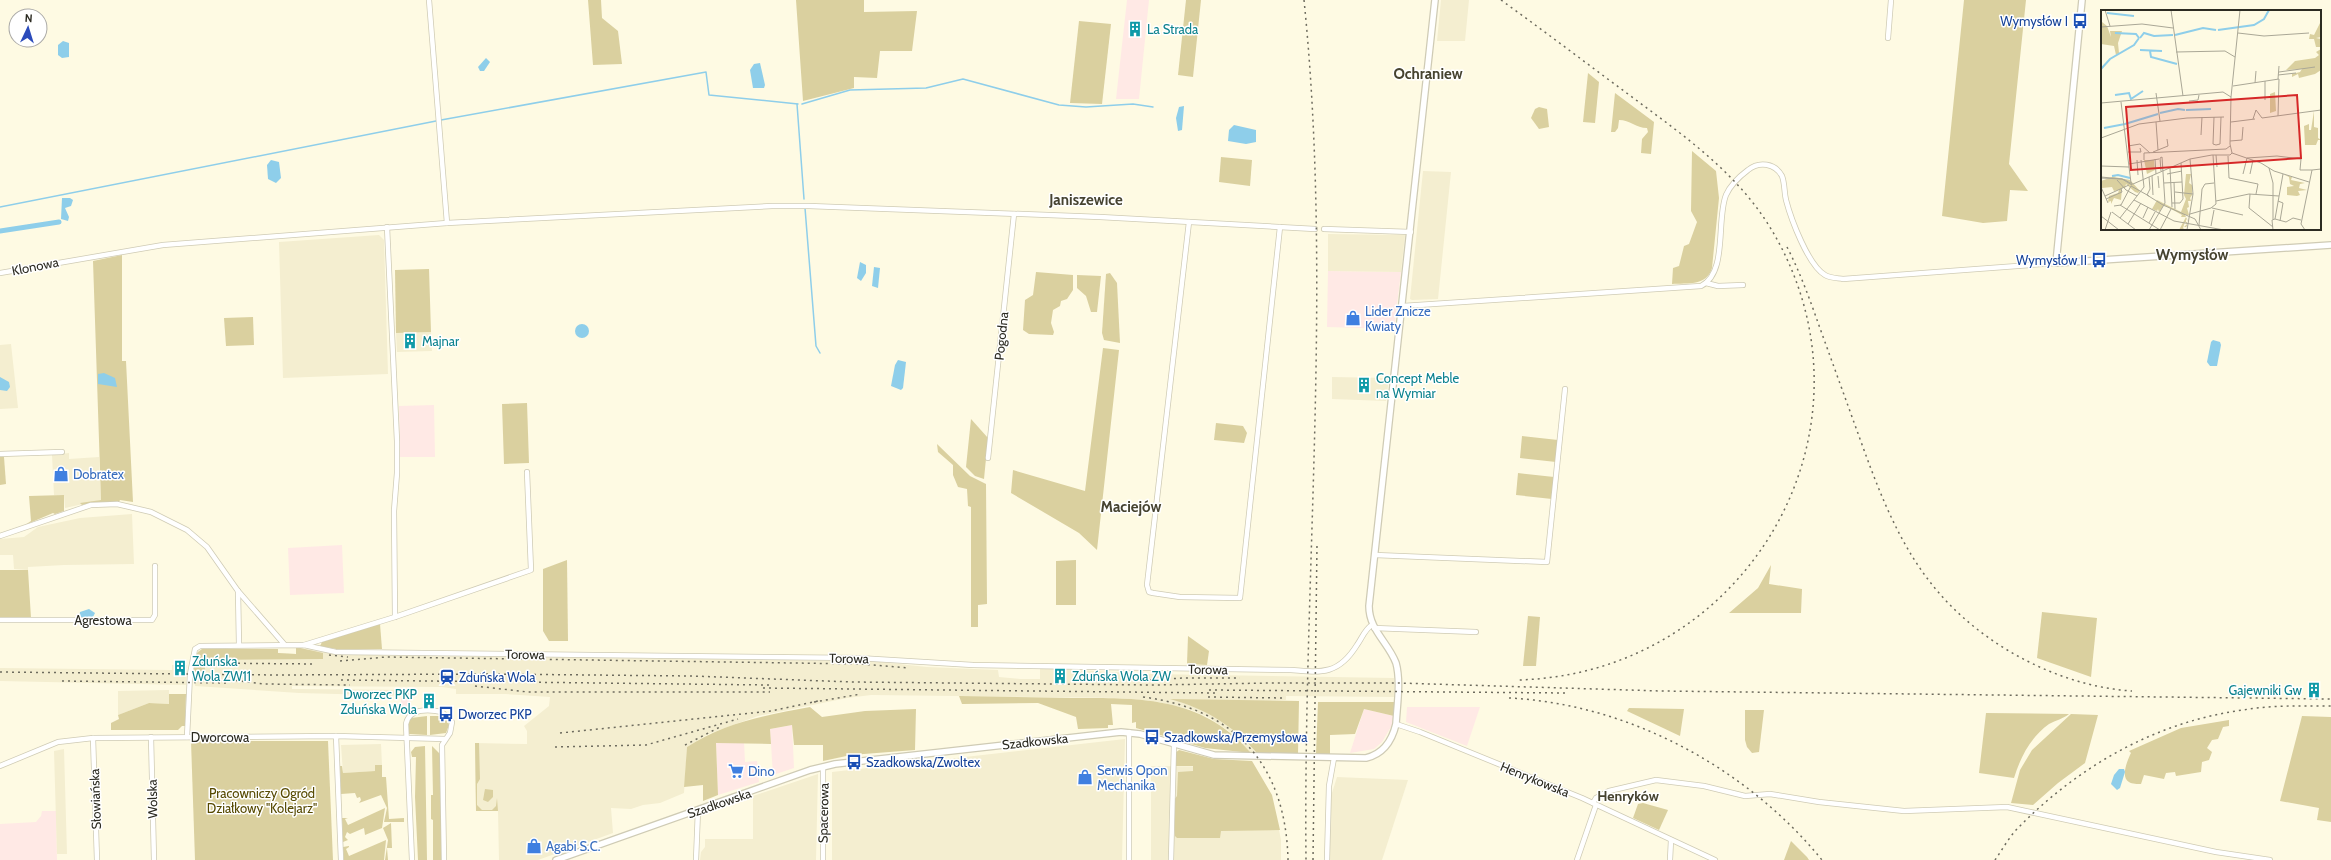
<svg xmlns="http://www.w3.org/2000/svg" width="2331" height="860" viewBox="0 0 2331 860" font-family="Cabin,sans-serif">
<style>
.commercial{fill:#ffe9e5}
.built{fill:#f4eed0}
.green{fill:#dad09f}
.water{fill:#8eceea}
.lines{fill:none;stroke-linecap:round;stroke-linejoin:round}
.stream{stroke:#8eceea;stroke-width:1.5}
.canal{stroke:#8eceea;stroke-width:5}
.minor-casing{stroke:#cfcbb5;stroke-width:6}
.tertiary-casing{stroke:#cfcbb5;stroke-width:8}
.minor{stroke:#fff;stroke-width:4.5}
.tertiary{stroke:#fff;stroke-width:5.5}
.rail{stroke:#6d6b5e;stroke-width:1.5;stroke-dasharray:2 4;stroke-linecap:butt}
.labels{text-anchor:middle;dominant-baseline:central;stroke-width:3;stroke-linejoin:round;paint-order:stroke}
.transit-label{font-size:13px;fill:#164399;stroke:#fff;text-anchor:start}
.culture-label{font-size:13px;fill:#0d838f;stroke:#fff;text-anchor:start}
.street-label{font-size:13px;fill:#2c2b22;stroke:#fff}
.shop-label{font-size:13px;fill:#366cbe;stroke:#fff;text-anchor:start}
.park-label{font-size:13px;fill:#564900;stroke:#fff}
.neighbourhood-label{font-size:14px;font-weight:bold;fill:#464330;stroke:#fff}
.quarter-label{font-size:15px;font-weight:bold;fill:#464330;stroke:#fff}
.inset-river{fill:none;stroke:#8eceea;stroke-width:2}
.inset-road{fill:none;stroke:#aaa796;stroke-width:1}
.view{fill:#d62828;fill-opacity:0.15;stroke:#d62828;stroke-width:2}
.inset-edge{fill:none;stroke:#2c2b22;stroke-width:2}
</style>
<rect width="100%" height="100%" fill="#fefae3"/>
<g class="commercial">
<path d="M1127,0H1149L1139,99H1116Z"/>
<path d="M1328,271L1401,272L1394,329L1327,327Z"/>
<path d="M434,405L435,457H400L399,406Z"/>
<path d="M342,545L344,593L290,595L288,548Z"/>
<path d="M401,698H411L409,707L404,711V714H398V710H401Z"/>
<path d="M1407,707H1480L1467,746L1406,722Z"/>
<path d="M1364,709L1394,716L1392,725L1382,742L1374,749L1350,753Z"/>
<path d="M792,725L794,768L773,775L770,729Z"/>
<path d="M744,742L745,762L757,761L759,782L718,795L716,743Z"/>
<path d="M42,811H56L57,860H0V824L36,822L41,816Z"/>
</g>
<g class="built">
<path d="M1441,0H1469L1465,41H1437Z"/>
<path d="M1423,171L1451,172L1438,299L1412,300L1410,299Z"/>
<path d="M1328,234L1405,235L1401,272L1328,271Z"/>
<path d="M379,235L384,240L388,374L283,378L279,242Z"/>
<path d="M431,332L432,351L397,352L396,333Z"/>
<path d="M11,344L18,408L0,409V345Z"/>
<path d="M1332,377L1389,378L1386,401L1332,399Z"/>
<path d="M69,453V459L99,457L101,500L65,508L64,495H54L52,455Z"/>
<path d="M132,514L134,564L64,565L28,567V570L14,569L13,555H0V539L24,537L38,527L80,518Z"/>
<path d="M202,649H278V653L296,654L310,649L334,654L404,656L871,661L927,667L998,670L999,677L1020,679H1040V668L1150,674L1394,678V697L1286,696V700L1181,702L1200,709L1224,722L1257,753H1251L1229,731L1208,717L1189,709L1159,702L1121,698L871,695L847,698L758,716L708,734L687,747L684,793L660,803L643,805L631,809L611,808L613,833L538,860H499L498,811H476L475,743L527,744V731L524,726L549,706L550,697L505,694H456V689L442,687L292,686V689L415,690L412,696L299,693L195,686L193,673L198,651Z"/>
<path d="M172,665H187L186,685L0,681V668L172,670Z"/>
<path d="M169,690V704L149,703L118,715V691Z"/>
<path d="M1125,739L1122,860H832V772Z"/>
<path d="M381,744L382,765H378L375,771L343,773L341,745Z"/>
<path d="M64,749L67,854H57L54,751Z"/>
<path d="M1151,766L1255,767L1276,815L1281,840V860H1151Z"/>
<path d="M818,774L816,860H700L701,852L705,847V839H753V796Z"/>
<path d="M1337,777L1408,780L1382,860H1329L1331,796Z"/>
</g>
<g class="green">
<path d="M588,0H601L602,18L618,31L622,64L593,65Z"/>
<path d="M796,0H864V12L917,11L912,51H880L877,78L854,77V88L803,101Z"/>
<path d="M1186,0H1201L1193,77L1178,75Z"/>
<path d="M1964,0H2026L2009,164L2028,191L2010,190L2007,221L1983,223L1942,216Z"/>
<path d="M1079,21L1111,24L1102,104L1070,103Z"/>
<path d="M1588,73L1599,82L1595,123L1583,122Z"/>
<path d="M1615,93L1654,122L1651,154L1641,153L1642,139L1648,132L1647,128C1636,128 1630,120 1619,120L1618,128L1615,132H1611Z"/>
<path d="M1539,107L1547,109L1549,127L1539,129L1531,118L1535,109Z"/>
<path d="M1692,151L1716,171L1719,198L1712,268C1707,286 1687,283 1672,284L1673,268L1679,266L1684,246L1689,244L1697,222L1691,211Z"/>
<path d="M1221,157L1252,160L1250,186L1219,182Z"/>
<path d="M122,255V361H126L133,502L120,500L119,502H95L82,505L80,503L101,500L93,261Z"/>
<path d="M429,269L431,332L396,333L395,270Z"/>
<path d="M1036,272L1073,275V290L1067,299L1061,301L1060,306L1053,310L1051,323L1054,332L1053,335L1029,334L1023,330L1025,300L1033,295Z"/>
<path d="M1110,273L1117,283L1120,343L1104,340L1102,333L1106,274Z"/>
<path d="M1077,275L1101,276L1097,312H1091L1086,296L1077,288Z"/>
<path d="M253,317L254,345L226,346L224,318Z"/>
<path d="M1103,348L1119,350L1097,550L1079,533L1011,493L1013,470L1085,491Z"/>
<path d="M527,403L529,463L504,464L502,404Z"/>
<path d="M971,419L988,438L984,479L975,476L966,467Z"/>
<path d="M1216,423L1243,426L1247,433L1244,443L1214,440Z"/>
<path d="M1522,436L1558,440L1556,462L1520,458Z"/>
<path d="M937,444L970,476L986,484L987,604L978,605V627H971V507L968,506L967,489L958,487L953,475V465L938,452Z"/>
<path d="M0,457H4L6,484L0,485Z"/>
<path d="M1518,473L1554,477L1552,499L1516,495Z"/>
<path d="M64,495V511L55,514L53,513L25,525L31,521L29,496Z"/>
<path d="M567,560L568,641H549L543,631V569Z"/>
<path d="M1076,560V605H1056V561Z"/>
<path d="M1771,565L1769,584L1802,589L1801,613H1729L1758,588Z"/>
<path d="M0,570H28L31,618L0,617Z"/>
<path d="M2042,612L2097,618L2091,677L2037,658Z"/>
<path d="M1528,616L1540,617L1536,666H1523Z"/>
<path d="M380,624L382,649H336L320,646L322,642Z"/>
<path d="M1188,636L1209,651L1207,665L1187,664Z"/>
<path d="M296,647L323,653V659L205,660V671L193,672L197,653L202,649H278V653L296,654Z"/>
<path d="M169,694H186L185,726H182L178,730H111V723L119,719L118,715L149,703L169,704Z"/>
<path d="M959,696C997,697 1034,697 1072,698C1140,698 1202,696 1251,753L1205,748L1136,728V722L1132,723V705L1111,704L1113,725H1108V728L1078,729L1076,717L1038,703L962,704Z"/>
<path d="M1170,699L1299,701L1298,754L1257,753C1232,725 1206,709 1170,699Z"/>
<path d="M1318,702H1394V716L1364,709L1355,734L1330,735V754H1316Z"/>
<path d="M810,707L822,717L865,711L916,709L915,750L851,755L823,761V745H794L792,725L770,729L771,744L716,743L718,795L703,801V785L684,787L687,747C725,722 767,715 810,707Z"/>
<path d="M1629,708L1684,709L1680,736L1627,711Z"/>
<path d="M1745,710H1764L1759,752L1752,753L1747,747L1745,740Z"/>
<path d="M1986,713L2069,714C2063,719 2056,720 2049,724C2030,738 2021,756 2014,778L1979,773Z"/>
<path d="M2071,714L2098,715L2085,763L2058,783L2033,805L2011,803L2020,770L2032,750Z"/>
<path d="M427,716V735L409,734L408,724L411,718Z"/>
<path d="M430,716H442L447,719L449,725L446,733L430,735Z"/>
<path d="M2302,716L2331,717V822L2317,820L2319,808L2280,801Z"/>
<path d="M2229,720V726L2223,727L2218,739L2212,740L2207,748L2212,752L2209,760L2202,762L2201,772L2176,776L2175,772L2166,773L2164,779L2144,775L2141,784C2138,784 2132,784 2129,782C2120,777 2128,759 2131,753L2129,751L2181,728Z"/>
<path d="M191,741H328L333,860H195Z"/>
<path d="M475,743H479L480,779L477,784V805L482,810H492L496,806L497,798L498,811H476Z"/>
<path d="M425,746L427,860H418L415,797L416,757H412L411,752L415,747Z"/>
<path d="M432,746L440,754L442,860H433V820L431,819V795H433Z"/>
<path d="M1179,750L1214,759L1252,761L1272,795L1280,830L1221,831L1220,838H1177L1175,836L1174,800L1177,796L1178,772L1193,771V766H1174L1175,753Z"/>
<path d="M375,765H382V777H386L389,819L404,818V822H384L387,808L381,795L359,803L361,800L360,797L357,798L355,793L341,794L340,766H342L343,773L375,771Z"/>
<path d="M485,789L493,790V797L488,802L483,800Z"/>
<path d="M1643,803L1668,810L1659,830L1633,818L1638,804Z"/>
<path d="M385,808L382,828L365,835L364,828L350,834L347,832L345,837L348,840L343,842L342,818H348L345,819L348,825Z"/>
<path d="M391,823L392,848H387L388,860H392H385L388,840L383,828Z"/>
<path d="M386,840L384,860H344L343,847L349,846V847L346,849L349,856Z"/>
<path d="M1791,841L1807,857L1809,860H1784Z"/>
</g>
<g class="water">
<path d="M63,41L69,43V57L62,58L58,55V45Z"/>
<path d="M486,58L490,62L484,71H480L478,67Z"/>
<path d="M760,63L765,85L764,88H753L750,70L754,64Z"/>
<path d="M1184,106L1182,130L1178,131L1176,118L1179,107Z"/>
<path d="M1234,125L1256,130V142L1246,144L1228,141L1229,130Z"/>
<path d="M271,160L279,162L281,178L276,183L268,179L267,165Z"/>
<path d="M62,198H70L73,200L71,206L65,208L69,217L68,221L61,219Z"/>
<path d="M860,262L866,265V273L861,281L857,278Z"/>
<path d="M874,267L880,268L878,288L872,286Z"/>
<circle cx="582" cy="331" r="7"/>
<path d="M2213,340L2220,342L2221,345L2217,366H2210L2207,362L2211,342Z"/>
<path d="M898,360L906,362L903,388L901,390L891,386L895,365Z"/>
<path d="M104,373L115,378L117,387L98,384V374Z"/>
<path d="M0,377L9,382L10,387L7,391L0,390Z"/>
<path d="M89,609L95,613L93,617H79L80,612Z"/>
<path d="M2119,769H2124L2125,772L2120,788L2117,790L2111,784L2114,775Z"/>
</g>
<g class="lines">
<g class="stream">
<path d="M797,104L804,199"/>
<path d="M802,104L850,90L926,88L963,79L1059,105L1086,107L1133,104L1153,107"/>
<path d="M441,120L706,72L709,95L798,104"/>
<path d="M0,207L436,121"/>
<path d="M805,208L816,346L820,353"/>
</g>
<path class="canal" d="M0,231L59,222"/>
<defs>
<g id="minor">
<path d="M429,0L447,223"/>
<path d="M1888,38L1891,0"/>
<path d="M1189,222L1147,585L1149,592L1153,593L1180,597L1240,598L1280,227"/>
<path d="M387,227L397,441V473L394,511L395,617"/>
<path d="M1324,229L1411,232"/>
<path d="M0,273L163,245L447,223L772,206H809L1100,217L1315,229"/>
<path d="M1706,283L1718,286L1743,285"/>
<path d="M1403,306L1701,286C1728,273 1716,220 1726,195C1730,186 1740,176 1748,170C1759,161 1775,163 1782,176C1785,184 1784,192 1786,200C1791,219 1808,265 1825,275C1830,278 1837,278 1843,279L2056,263"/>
<path d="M0,454L62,452"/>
<path d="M988,458L1014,214"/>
<path d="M0,536L91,505L117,504L151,512L187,530L207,547L238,591L284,644"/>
<path d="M1375,555L1547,562L1565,389"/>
<path d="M238,591L239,645"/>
<path d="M0,620H152L155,615V566"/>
<path d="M1374,628L1476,632"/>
<path d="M304,645L395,617L531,570L527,472"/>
<path d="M1396,724L1420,732L1582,798L1715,860"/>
<path d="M1129,732V860"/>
<path d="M336,736L341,860"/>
<path d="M151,737L154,860"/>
<path d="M187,737L190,674L195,649L200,646L304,645L336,652L858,658L973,665L1291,670C1323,673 1339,674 1357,645C1362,638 1365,629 1372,625"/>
<path d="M93,738L97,860"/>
<path d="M0,766L58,742L93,738L336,736L445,739"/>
<path d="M823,767V860"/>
<path d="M1593,803L1596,798L1609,791L1656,780L1704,786L1745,796L1770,794L1819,802L1904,811L2007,807L2216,852L2270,860"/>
<path d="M412,860L406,724C409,708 429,709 442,712L452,722L450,733L442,745L444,860"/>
<path d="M696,860L698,810"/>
<path d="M1171,860L1174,744"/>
<path d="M1327,860L1329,786L1334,758"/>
<path d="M1577,860L1596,805"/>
<path d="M1670,860L1671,840"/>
</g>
<g id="tertiary">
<path d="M2082,0L2056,263L2331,245"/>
<path d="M556,860L810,770L835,764L1121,732L1140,734L1214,755L1366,758C1383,754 1392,741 1396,724C1397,706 1401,681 1396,663C1388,642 1369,630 1369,606L1435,0"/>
</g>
</defs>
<use href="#minor" class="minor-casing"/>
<use href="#tertiary" class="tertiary-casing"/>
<use href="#minor" class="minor"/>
<use href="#tertiary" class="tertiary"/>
<g class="rail">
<path d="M1304,0C1333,286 1303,573 1306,860"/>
<path d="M1501,0C1544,31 1586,63 1628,94C1680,133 1733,169 1768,224C1893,424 1749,674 1518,680"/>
<path d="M1787,247C1801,274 1811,303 1821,331C1834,367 1847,403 1860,439C1892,528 1921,596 2004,648C2043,672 2087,688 2132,691"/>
<path d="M329,655L348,657"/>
<path d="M340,661L386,657L862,664L908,668"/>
<path d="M202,663L315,664"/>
<path d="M0,672L276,675L491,674L692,676L852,682L1153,685L1271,683H1398L1661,691L2331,699"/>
<path d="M224,679L263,684L350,685"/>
<path d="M341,680L769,685"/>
<path d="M1150,680L1183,678H1240"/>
<path d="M62,681L230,683"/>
<path d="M475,686L528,692H770"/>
<path d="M763,688L1215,693"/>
<path d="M1209,690L1567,693"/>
<path d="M1143,697C1237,709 1286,767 1288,860"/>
<path d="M1208,697L1284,698"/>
<path d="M1509,698C1629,704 1747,768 1822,860"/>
<path d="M814,702L861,694"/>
<path d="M560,733L771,711L818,701"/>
<path d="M685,745L720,727"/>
<path d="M555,747L646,745L738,719"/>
<path d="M1313,860L1317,544"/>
<path d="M1995,860C2002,850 2008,839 2016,830C2077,767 2155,722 2243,710C2272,705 2301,706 2331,706"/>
</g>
</g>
<defs>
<symbol id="bus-bare" viewBox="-9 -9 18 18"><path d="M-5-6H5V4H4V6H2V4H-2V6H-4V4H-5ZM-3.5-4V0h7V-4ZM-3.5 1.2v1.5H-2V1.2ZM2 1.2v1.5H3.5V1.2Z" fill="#1a4fb4" stroke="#fff" stroke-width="2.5" paint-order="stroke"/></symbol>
<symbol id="building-bare" viewBox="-9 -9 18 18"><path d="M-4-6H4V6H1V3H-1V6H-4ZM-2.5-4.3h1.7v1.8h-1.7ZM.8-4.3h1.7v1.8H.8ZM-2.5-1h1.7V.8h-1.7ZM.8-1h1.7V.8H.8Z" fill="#0f9aa8" stroke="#fff" stroke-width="2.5" paint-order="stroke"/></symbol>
<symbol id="shop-bare" viewBox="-9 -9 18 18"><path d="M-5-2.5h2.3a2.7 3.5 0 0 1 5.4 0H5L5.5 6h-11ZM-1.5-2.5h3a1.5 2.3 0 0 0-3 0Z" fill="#3f7fe0" stroke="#fff" stroke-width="2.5" paint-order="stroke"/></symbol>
<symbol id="station-bare" viewBox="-9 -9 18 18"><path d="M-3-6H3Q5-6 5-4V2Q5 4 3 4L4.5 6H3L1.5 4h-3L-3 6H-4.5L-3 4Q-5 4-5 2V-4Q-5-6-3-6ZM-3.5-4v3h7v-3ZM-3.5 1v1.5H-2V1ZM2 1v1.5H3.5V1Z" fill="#1a4fb4" stroke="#fff" stroke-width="2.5" paint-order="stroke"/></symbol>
<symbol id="supermarket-bare" viewBox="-9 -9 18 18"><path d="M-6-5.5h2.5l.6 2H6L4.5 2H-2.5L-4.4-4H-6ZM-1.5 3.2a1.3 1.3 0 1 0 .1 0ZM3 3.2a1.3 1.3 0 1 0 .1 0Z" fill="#3f7fe0" stroke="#fff" stroke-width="2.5" paint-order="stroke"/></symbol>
</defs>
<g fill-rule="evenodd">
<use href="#bus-bare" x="2069" y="10" width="22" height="22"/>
<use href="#building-bare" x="1124" y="18" width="22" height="22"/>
<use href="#bus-bare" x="2088" y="249" width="22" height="22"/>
<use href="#shop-bare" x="1342" y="307" width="22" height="22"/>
<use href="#building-bare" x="399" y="330" width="22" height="22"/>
<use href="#building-bare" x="1353" y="374" width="22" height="22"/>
<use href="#shop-bare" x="50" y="463" width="22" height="22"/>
<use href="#building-bare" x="169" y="657" width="22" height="22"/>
<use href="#building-bare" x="1049" y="665" width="22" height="22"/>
<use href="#station-bare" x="436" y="666" width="22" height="22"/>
<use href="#building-bare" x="2303" y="679" width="22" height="22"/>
<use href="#building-bare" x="418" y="690" width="22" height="22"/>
<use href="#bus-bare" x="435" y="703" width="22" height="22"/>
<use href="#bus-bare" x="1141" y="726" width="22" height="22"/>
<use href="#bus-bare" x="843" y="751" width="22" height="22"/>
<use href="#supermarket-bare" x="725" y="760" width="22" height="22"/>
<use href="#shop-bare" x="1074" y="766" width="22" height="22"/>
<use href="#shop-bare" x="523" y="835" width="22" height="22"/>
</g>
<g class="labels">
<g class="transit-label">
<text x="2068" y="21" text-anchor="end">Wymysłów I</text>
<text x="2087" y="260" text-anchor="end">Wymysłów II</text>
<text x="459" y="677">Zduńska Wola</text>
<text x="458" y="714">Dworzec PKP</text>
<text x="1164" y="737">Szadkowska/Przemysłowa</text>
<text x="866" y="762">Szadkowska/Zwoltex</text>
</g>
<g class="culture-label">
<text x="1147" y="29">La Strada</text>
<text x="422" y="341">Majnar</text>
<text x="1376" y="378">Concept Meble<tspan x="1376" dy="15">na Wymiar</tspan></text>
<text x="192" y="661">Zduńska<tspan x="192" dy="15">Wola ZW11</tspan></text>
<text x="1072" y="676">Zduńska Wola ZW</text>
<text x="2302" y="690" text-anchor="end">Gajewniki Gw</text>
<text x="417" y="694" text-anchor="end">Dworzec PKP<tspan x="417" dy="15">Zduńska Wola</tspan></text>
</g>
<g class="street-label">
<text transform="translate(35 266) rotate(-11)">Klonowa</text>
<text transform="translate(1001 336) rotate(-84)">Pogodna</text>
<text x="103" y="620">Agrestowa</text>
<text transform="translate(525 654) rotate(1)">Torowa</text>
<text transform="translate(849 658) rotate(1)">Torowa</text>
<text transform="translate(1208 669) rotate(1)">Torowa</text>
<text x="220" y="737">Dworcowa</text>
<text transform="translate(1035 741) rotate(-6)">Szadkowska</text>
<text transform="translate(1535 779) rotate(22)">Henrykowska</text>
<text transform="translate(95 799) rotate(-92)">Słowiańska</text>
<text transform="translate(152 799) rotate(-91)">Wolska</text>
<text transform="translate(719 803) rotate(-19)">Szadkowska</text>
<text transform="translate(823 813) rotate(-89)">Spacerowa</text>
</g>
<g class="shop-label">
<text x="1365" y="311">Lider Znicze<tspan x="1365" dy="15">Kwiaty</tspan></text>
<text x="73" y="474">Dobratex</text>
<text x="1097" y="770">Serwis Opon<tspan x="1097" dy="15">Mechanika</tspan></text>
<text x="748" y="771">Dino</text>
<text x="546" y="846">Agabi S.C.</text>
</g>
<g class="park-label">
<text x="262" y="793">Pracowniczy Ogród<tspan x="262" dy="15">Działkowy "Kolejarz"</tspan></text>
</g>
<g class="neighbourhood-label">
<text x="1628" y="796">Henryków</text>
</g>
<g class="quarter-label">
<text x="1428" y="74">Ochraniew</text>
<text x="1086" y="200">Janiszewice</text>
<text x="2192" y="255">Wymysłów</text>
<text x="1131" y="507">Maciejów</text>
</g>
</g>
<g transform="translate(2101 10)">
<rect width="220" height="220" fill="#fefae3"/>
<path d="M220,11V27L215,28L220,29V37H215L213,29H208L209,24L213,25ZM1,12L6,16L10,27L9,21H21L17,33L18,43L15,45L13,36L0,34ZM220,39V60L214,64L198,68L197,64L191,67V64L199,62L201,59L185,60L194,51L214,48L218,45L215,42ZM174,82L175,101L169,103V84ZM213,101V117L217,118V128L220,130H217L215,135H204L203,116L208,114V120H210ZM43,150H53L54,160L46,164ZM85,164H90L88,173L91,175V185L89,188L90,191H87L88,197L86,198L88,205H84L87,211L85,209V212H86V216L85,217H83L86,214L84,212L82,218L83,219L78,220L85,207H80L81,205L63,195L58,202L57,199L56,201L51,199L56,190L80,202L85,189L83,185ZM182,164L191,167L190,170L204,173L199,174L198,178L206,180L197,181L199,185L196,186L186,185V177L193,176L189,174L188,167ZM17,165L13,167L29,170L39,181L37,183L34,182L25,174L24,178H21L20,190L13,188L10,194V191L7,192L8,186L5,187L17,183L18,180L13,181L11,177L1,178L0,171Z" fill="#dad09f"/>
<path class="inset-river" d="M6,3L33,6M117,20L153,15L163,9L168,0M14,23L35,24L38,28M74,25L102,18L115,20M39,28L43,23L53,26L72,25M39,40L61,41M49,41L50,47L76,54M0,59L9,49L33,35L38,28M14,85L28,83L30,89L42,81M85,100L110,99M59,103L77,99L84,100M24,114L57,104M3,118L24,114M11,166L17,165L29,168"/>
<path class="inset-road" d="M4,0L9,16M70,0L82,86M0,17L41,14L72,18M137,23L163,26L208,23M75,42L124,41L134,47M178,62L214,57M177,65L195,63M177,69L178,56M154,73L155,61M132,76L178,69L177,106M55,83L59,111M164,90V71M88,91L97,90L98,85M20,92L30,173M0,93L122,82L130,87M113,107L112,134L115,135L119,134L120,107M152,109L155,100L161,108L220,100M55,112L57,140M130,112L154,109M100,125L101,107M0,128L38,114L86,108L123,107M129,131L141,130L142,117M27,136L39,134L49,143M27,142H40L39,138M52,142L67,136L66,129M131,143L129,134L130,87L139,0M131,143L160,153L173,161L208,172M115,145L116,157M127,146L128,168L157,174L155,184M146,148L176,146L200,149L199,160H211M54,149L55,164M36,150L37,165M43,150V143L125,139L129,136M28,154L58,149M0,156L28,157M69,158L71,197M168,158L172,173V209M66,164L81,161M142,164L146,148M149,164L152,150M51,166L52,185M57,166L58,178M0,167L21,169L24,170L29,173H31V175L21,169L0,168M16,170L25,180L36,186M73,172L74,199M63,173L81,172M32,174L89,149L111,145H129L131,143M30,176L48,186M0,177L7,193M74,182L92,184M149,184L148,198L172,217M46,185L49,179L48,167M46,185L62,195L94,209L100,220M4,186L28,175M5,189L21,182L20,179M33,190L73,211L123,220M115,191L148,184L178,186M177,191L182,193L179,211M71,193H79L82,189L80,153M19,195L59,220M13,196L20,195L30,176M111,198L142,205M11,202L35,220M89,204L110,198L115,194L112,145M0,206L18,220M19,208L43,177L40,150M42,208L47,197M174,209L185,212L192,208L200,210M48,213L54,202M27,214L40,193M98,215L101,179L104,174L113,173M110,216L113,200M4,220L10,202M48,220L64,193L61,147L59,148L60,161M59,220L70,199M86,220L92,184L89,149M172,220L171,210L174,209L182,164M204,220L200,214L211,160L220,159"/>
<path class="view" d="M196,85L200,148L30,160L25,97Z"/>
<rect width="220" height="220" class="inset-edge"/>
</g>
<g transform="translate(28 28) rotate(4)"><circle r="19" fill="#ffffff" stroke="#abaaa7"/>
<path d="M0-3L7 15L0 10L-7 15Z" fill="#2b4bbb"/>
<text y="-6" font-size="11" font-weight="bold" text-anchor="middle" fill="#2c2b22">N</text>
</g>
</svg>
